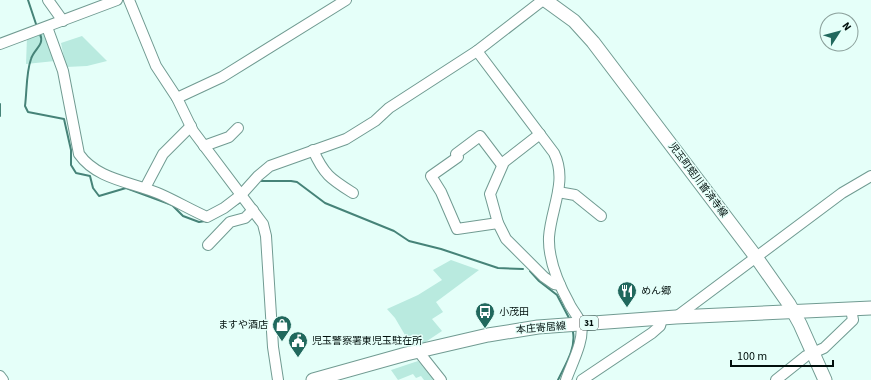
<svg xmlns="http://www.w3.org/2000/svg" width="871" height="380" viewBox="0 0 871 380" font-family="'Source Sans 3','Noto Sans JP',sans-serif">
<style>
.green{fill:#b9eadf}
.lines{fill:none;stroke-linecap:round;stroke-linejoin:round}
.stream{stroke:#468378;stroke-width:2}
.minor-casing{stroke:#719b92;stroke-width:12}
.major-casing{stroke:#719b92;stroke-width:15}
.minor{stroke:#fff;stroke-width:10}
.major{stroke:#fff;stroke-width:13}
.labels{text-anchor:middle;dominant-baseline:central;stroke-width:3;stroke-linejoin:round;paint-order:stroke}
.shield{fill:#e5fff9;stroke:#455753;stroke-width:1}
.shield-label{font-size:9px;font-weight:bold;fill:#010f0c}
.street-label{font-size:10px;fill:#010f0c;stroke:#e5fff9}
.poi-label{font-size:10px;fill:#010f0c;stroke:#e5fff9;text-anchor:start}
</style>
<rect width="100%" height="100%" fill="#e5fff9"/>
<g class="green">
<path d="M44,31L55,61L26,64L27,37Z"/>
<path d="M82,36L107,61L87,66L66,67L61,43Z"/>
<path d="M451,260L479,270L436,302L443,312L432,319L442,331L421,345L412,347L395,318L387,309L418,295L442,280L433,270Z"/>
<path d="M418,361L434,380H424L421,376L416,378L413,374L398,380L391,370Z"/>
</g>
<g class="lines">
<g class="stream">
<path d="M28,0L37,27"/>
<path d="M40,34C45,45 34,49 31,59C26,73 27,91 25,106L28,112L64,119L71,150V165L76,173L90,176L93,188L99,196L126,188L172,205L183,216L199,222L205,221"/>
<path d="M0,104V116"/>
<path d="M259,181H291L297,182L325,203L394,231L409,241L441,249L498,268L523,269"/>
<path d="M234,206L239,203"/>
<path d="M530,271L539,281L557,295L569,318"/>
<path d="M558,380C565,365 576,349 573,332"/>
</g>
<defs>
<g id="minor">
<path d="M48,0L63,21"/>
<path d="M129,0L156,66L177,98L193,131L263,224L266,236L273,347L278,380"/>
<path d="M47,27L63,71L79,154C97,180 133,182 160,194C176,201 191,210 207,217L224,208L241,195L258,176L270,166L346,139L375,121L389,108L477,51L543,0"/>
<path d="M0,44L117,0"/>
<path d="M477,51L554,153C568,181 551,208 549,237C548,260 558,283 569,303C572,310 579,317 581,324C585,340 571,365 566,380"/>
<path d="M177,98L222,77L346,0"/>
<path d="M540,134L504,162L490,194L498,223L506,239L544,277L554,284L560,285"/>
<path d="M204,146L229,137L238,128"/>
<path d="M313,150C324,175 331,179 353,193"/>
<path d="M145,188L163,154L191,126"/>
<path d="M558,192L575,195L601,216"/>
<path d="M498,223L457,229L441,192L431,176L458,157L456,154L480,136L502,165"/>
<path d="M208,245L230,222L245,218L253,210"/>
<path d="M676,317L842,193L871,176"/>
<path d="M418,351L441,380"/>
<path d="M0,376L3,380"/>
<path d="M582,380L652,333L660,326L662,319"/>
<path d="M776,380L806,356L824,348L850,323L853,320L851,309"/>
</g>
<g id="major">
<path d="M545,0L574,21L593,42L756,257L789,304L800,324L825,380"/>
<path d="M313,380L406,354L488,335L538,327L676,317L871,308"/>
</g>
</defs>
<use href="#minor" class="minor-casing"/>
<use href="#major" class="major-casing"/>
<use href="#minor" class="minor"/>
<use href="#major" class="major"/>
</g>
<defs>
<symbol id="restaurant-pin" viewBox="-11 -11 22 30"><path d="M0 17L-7.5 6A9.5 9.5 0 1 1 7.5 6Z" fill="#21685d" stroke="#e5fff9"/><path d="M-5-6h1v4h1v-4h1v4h1v-4h1v5L-1.5 .5V6h-2V.5L-5-1ZM5-6V6H3V1.5H1.5Q1.5-4 5-6Z" fill="#fff"/></symbol>
<symbol id="bus-pin" viewBox="-11 -11 22 30"><path d="M0 17L-7.5 6A9.5 9.5 0 1 1 7.5 6Z" fill="#21685d" stroke="#e5fff9"/><path d="M-5-6H5V4H4V6H2V4H-2V6H-4V4H-5ZM-3.5-4V0h7V-4ZM-3.5 1.2v1.5H-2V1.2ZM2 1.2v1.5H3.5V1.2Z" fill="#fff"/></symbol>
<symbol id="shop-pin" viewBox="-11 -11 22 30"><path d="M0 17L-7.5 6A9.5 9.5 0 1 1 7.5 6Z" fill="#21685d" stroke="#e5fff9"/><path d="M-5-2.5h2.3a2.7 3.5 0 0 1 5.4 0H5L5.5 6h-11ZM-1.5-2.5h3a1.5 2.3 0 0 0-3 0Z" fill="#fff"/></symbol>
<symbol id="civic-pin" viewBox="-11 -11 22 30"><path d="M0 17L-7.5 6A9.5 9.5 0 1 1 7.5 6Z" fill="#21685d" stroke="#e5fff9"/><path d="M-.6-6.5H3V-4.5H.6V-3L4-1V1h2V6H-6V1h2V-1L-.6-3ZM-1.2 2.5V6h2.4V2.5Z" fill="#fff"/></symbol>
</defs>
<g fill-rule="evenodd">
<use href="#restaurant-pin" x="616" y="280" width="22" height="30"/>
<use href="#bus-pin" x="474" y="301" width="22" height="30"/>
<use href="#shop-pin" x="271" y="314" width="22" height="30"/>
<use href="#civic-pin" x="287" y="330" width="22" height="30"/>
</g>
<g class="labels">
<rect class="shield" x="580" y="316" width="18" height="14" rx="3"/>
<g class="shield-label">
<text x="589" y="323">31</text>
</g>
<g class="street-label">
<text transform="translate(698 180) rotate(53)">児玉町蛭川普済寺線</text>
<text transform="translate(541 328) rotate(-5)">本庄寄居線</text>
</g>
<g class="poi-label">
<text x="641" y="291">めん郷</text>
<text x="499" y="312">小茂田</text>
<text x="268" y="325" text-anchor="end">ますや酒店</text>
<text x="312" y="341">児玉警察署東児玉駐在所</text>
</g>
</g>
<g transform="translate(839 32) rotate(54)"><circle r="19" fill="#e5fff9" stroke="#8a9f9a"/>
<path d="M0-3L7 15L0 10L-7 15Z" fill="#21685d"/>
<text y="-6" font-size="11" font-weight="bold" text-anchor="middle" fill="#010f0c">N</text>
</g>
<path d="M731 360v6h102v-6" fill="none" stroke="#010f0c" stroke-width="2"/>
<text x="737" y="360" font-size="12" fill="#010f0c" stroke="#e5fff9" stroke-width="3" paint-order="stroke">100 m</text>
</svg>
